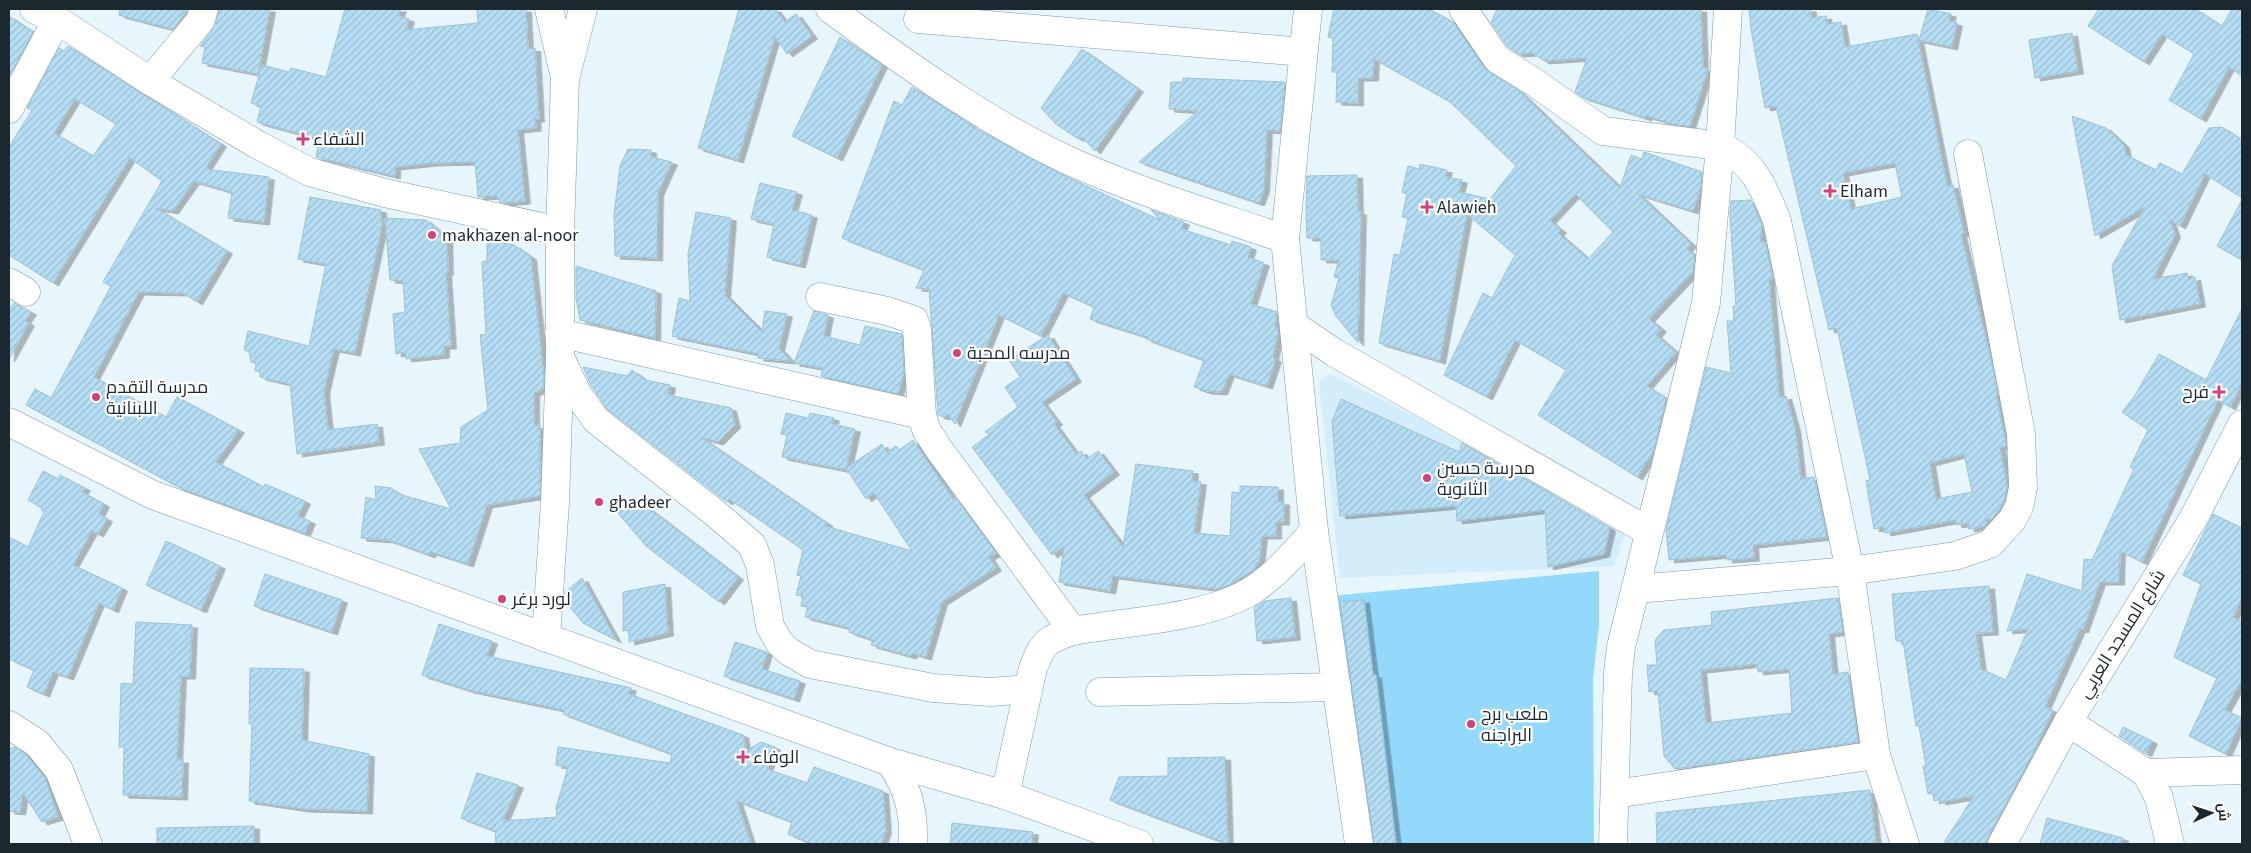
<svg xmlns="http://www.w3.org/2000/svg" width="2251" height="853" viewBox="0 0 2251 853" font-family="'Source Sans 3',Cairo,sans-serif">
<style>
.built{fill:#d4edfa}
.grass{fill:#94d8fb}
.building{fill:url(#building-hatch);stroke:#a0c1d3;fill-rule:evenodd;filter:url(#shadow)}
.lines{fill:none;stroke-linecap:round;stroke-linejoin:round}
.minor-casing{stroke:#7b9bac;stroke-width:29}
.minor{stroke:#fff;stroke-width:28}
.poi-dot{fill:#cd447f;stroke:#fff;stroke-width:2}
.labels{text-anchor:middle;dominant-baseline:central;stroke-width:4.5;stroke-linejoin:round;paint-order:stroke}
.poi-label{font-size:18px;fill:#1b282f;stroke:#fff;text-anchor:start}
.street-label{font-size:18px;fill:#1b282f;stroke:#fff}
</style>
<defs>
<pattern id="building-hatch" width="6" height="6" patternUnits="userSpaceOnUse" patternTransform="scale(1.25)"><rect width="6" height="6" fill="#b5ddf3"/><path d="M-1 1l2-2M0 6l6-6M5 7l2-2" fill="none" stroke="#9bbed1"/></pattern>
<filter id="shadow"><feDropShadow dx="5.5" dy="3" stdDeviation="0" flood-color="#0004"/></filter>
</defs>
<rect width="100%" height="100%" fill="#e7f5fc"/>
<path class="built" d="M1330,374L1424,421L1625,535L1614,566L1340,578L1319,383Z"/>
<path class="grass" d="M1599,571V625L1593,678L1594,844H1370L1331,596Z"/>
<g class="building">
<path d="M120,9H188L173,29L119,15Z"/>
<path d="M219,9H270L258,74L202,63L205,47L200,46L215,26Z"/>
<path d="M345,9H401L398,16L409,19L406,30L478,23L477,9H526L528,49L535,48L539,119H535L536,128L518,130L525,201L503,203L500,202L497,196L478,197L475,162L432,163L395,167V176L316,157L319,139L257,122L261,106L251,103L262,65L289,72L291,68L326,77Z"/>
<path d="M739,9H775L785,22L796,14L812,36L787,54L775,37L738,160L698,148Z"/>
<path d="M1334,9H1429L1453,22L1484,68L1519,91L1620,188L1631,155L1642,159L1644,152L1702,172L1701,186L1693,211L1638,194L1691,244L1687,249L1695,256L1693,272L1649,319L1661,329L1656,335L1676,352L1647,386L1666,398L1654,450L1637,477L1538,415L1566,370L1515,340L1487,397L1444,375L1483,293L1492,298L1515,255L1467,214L1440,361L1379,343L1394,254L1400,255L1408,218L1402,217L1407,194L1402,192L1408,166L1419,169L1420,164L1447,170L1445,177L1462,180L1459,192L1490,199L1516,166L1450,102L1374,59L1373,78H1358V103L1336,102L1337,72H1332L1333,38L1328,37ZM1575,194L1613,232L1588,259L1558,233L1561,230L1550,221Z"/>
<path d="M1497,9H1701L1703,68L1708,69L1690,126L1676,125L1647,116L1646,118L1582,97L1575,92L1587,58L1544,61L1533,53L1518,54L1508,47L1491,22Z"/>
<path d="M1749,9H1811V18L1826,16L1827,24L1841,22L1845,47L1917,34L1947,186L1953,185L1964,233L1961,234L1994,373L1998,395H1996L2006,444V446L2000,447L2007,487L2004,502L1992,519H1987L1985,526L1969,529L1968,523L1956,525V520L1885,533L1884,527L1874,529L1866,481L1870,480L1837,328L1829,330L1776,106L1765,108L1751,29ZM1895,163L1902,197L1851,209L1843,173ZM1964,454L1972,492L1936,499L1930,463Z"/>
<path d="M1928,9L1951,14L1949,21L1957,23L1952,47L1919,40Z"/>
<path d="M2099,9H2195L2222,26L2232,9H2242V76L2229,67L2201,119L2169,100L2194,54L2162,34L2144,62L2088,26Z"/>
<path d="M9,16L33,32L9,77Z"/>
<path d="M2072,33L2078,71L2035,78L2029,40Z"/>
<path d="M840,37L882,65L837,158L792,136Z"/>
<path d="M68,46L221,144L205,169L269,177L264,222L228,218L232,192L194,181L173,211L156,208L227,251L197,302L183,293L139,292L94,377L166,417L177,397L239,430L216,462L264,487L265,484L305,501L298,516L310,521L305,533L182,489L26,405L35,389L51,398L111,286L103,282L162,181L130,158L53,283L9,255V147L32,110L27,108L59,48L64,51ZM75,99L116,124L93,156L54,133Z"/>
<path d="M1082,49L1138,89L1095,151L1083,138H1077L1056,124L1041,108Z"/>
<path d="M1183,78L1285,82L1280,131L1267,130L1264,189L1259,203L1139,162L1198,111L1169,109L1171,82H1183Z"/>
<path d="M912,87L971,125H969L1067,177L1160,220L1151,210L1184,222L1181,229L1231,245L1232,241L1251,247L1248,257L1264,263L1251,304L1277,312L1275,327L1278,328V332L1273,358L1276,359L1267,386L1229,374L1222,392L1206,391L1194,387L1204,360L1146,339L1147,337L1090,319L1094,307L1063,293L1041,336L999,315L955,424L948,414L944,417L938,415L929,289L916,288L924,270L842,238L894,101L902,105Z"/>
<path d="M2072,116L2106,128L2124,145L2126,155L2156,170L2160,163L2182,174L2209,128L2222,127L2242,140V198L2205,174L2180,226L2170,220L2175,235L2153,279L2187,273L2189,279L2195,277L2200,304L2120,320L2112,266L2145,207L2095,236Z"/>
<path d="M628,149L651,150V157L672,162L658,193L657,258L615,256L614,215L620,166Z"/>
<path d="M1357,175L1358,212H1361L1358,343L1336,316L1331,305L1339,278L1334,277L1339,260H1321V238H1307L1306,211L1307,176Z"/>
<path d="M760,183L797,192L792,210L812,215L800,265L767,257L774,224L751,219Z"/>
<path d="M310,197L381,210L382,226L355,353L334,349L324,391L328,430L377,424L379,442L297,454L290,384L260,377V372L255,371L256,363L251,362L249,352L244,350L248,331L309,346L326,264L298,259Z"/>
<path d="M1751,200L1762,225L1760,242H1765L1773,279H1769L1779,398L1786,396L1795,428L1801,479L1814,477L1827,537L1753,545L1754,558L1727,560L1726,555L1669,560L1666,529L1706,367L1731,373L1727,321H1734L1733,306H1736L1730,215L1731,201Z"/>
<path d="M2242,200V260L2217,246Z"/>
<path d="M696,212L731,218L725,295L762,332L765,311L787,314L779,348L791,361L758,358L759,354L672,336L679,298L690,301L688,254Z"/>
<path d="M385,218L426,220L447,238L448,272H446L451,346H444V355L406,359L405,352L396,354L393,314L405,312L403,281L390,280Z"/>
<path d="M487,240L514,245L531,257L544,378L543,389L534,393V426L540,425V496L487,505L468,564L431,552L430,555L388,540L361,538L366,497L376,500L375,486L391,488L399,494L451,509L419,449L460,443L461,427L488,410L480,335L486,334L482,262L487,261Z"/>
<path d="M576,266L656,291L655,338L580,320L576,298Z"/>
<path d="M14,303L31,312L25,321L29,323L9,359V309Z"/>
<path d="M2242,309V383L2230,407L2218,400L2142,562L2120,551L2119,582H2100L2083,630L2080,629L2045,707L2053,710L2033,753L1988,837L1986,844H1943L1974,796L1940,802V799L1934,801L1933,793L1928,794L1923,766H1926L1919,726H1916L1903,641H1896L1892,594L1989,586L1993,632L1976,633L1981,669L2006,680L2028,629L2007,631L2027,574L2082,591L2084,559L2092,560L2134,469L2130,467L2148,430L2122,412L2134,397L2159,354L2206,380Z"/>
<path d="M814,311L828,315L824,336L860,345L865,326L902,334L904,371L898,394L821,376L823,368L794,363Z"/>
<path d="M1048,335L1076,379L1042,402L1057,422L1054,424L1076,454L1081,451L1087,459L1098,451L1114,472L1084,495L1123,547L1136,464L1193,471L1192,481L1201,482L1194,533L1230,536L1232,492L1240,493V486L1278,487V502H1284V522H1276V536H1262L1259,563H1256L1255,569L1229,585L1217,589L1113,576L1110,591L1059,582L1064,546L1052,555L972,447L990,434L985,432L1018,407L1005,387L1020,377L1009,360Z"/>
<path d="M583,367L627,376L632,370L645,380L670,385L668,395L731,408L735,425L718,442L702,438L828,524L825,526L912,551L874,493L866,499L846,468L882,444L887,452L896,446L899,450L913,440L953,499L955,497L996,553L989,557L996,568L942,602L926,657L912,653L911,656L871,645L873,640L849,632L850,628L805,617L808,607L801,606L803,596L796,595L801,576L797,575L803,550L729,499L727,502L607,409L591,385Z"/>
<path d="M1341,399L1459,452L1462,443L1610,528L1604,554L1548,567L1545,510L1457,521L1456,506L1340,516L1332,421Z"/>
<path d="M786,413L808,418L810,413L834,418L832,424L855,429L846,470L782,457L787,435L781,434Z"/>
<path d="M43,471L58,479L60,475L85,488L82,492L104,504L99,514L107,519L98,534L92,531L73,565L122,588L113,610L99,603L68,677L53,672L44,694L27,687L34,670L9,659V537L28,547L44,512L41,510L42,508L28,500Z"/>
<path d="M634,497L738,577L719,602L646,546L617,512Z"/>
<path d="M2213,514L2242,528V598L2233,617L2242,622V679L2225,710L2242,718L2226,754L2189,736L2217,678L2174,657L2201,584L2183,575Z"/>
<path d="M166,541L220,566L201,610L146,585Z"/>
<path d="M265,574L342,600L332,632L254,606Z"/>
<path d="M582,578L616,640L583,623L564,600L565,592Z"/>
<path d="M665,584L668,633L629,642V630L623,631V592Z"/>
<path d="M1291,598L1295,637L1257,641L1254,607L1264,601Z"/>
<path d="M1838,598L1843,632L1829,634L1833,674L1848,672L1858,742L1675,769L1664,756L1658,691L1649,692L1647,665H1657L1655,640L1664,630L1712,625L1711,612ZM1757,664L1758,672L1789,669L1792,713L1706,723L1701,670Z"/>
<path d="M1364,600L1373,675H1376L1396,844H1374L1340,602Z"/>
<path d="M136,622L192,625L190,676H181L177,760H183L182,797L123,795L124,747H119L121,683L133,684Z"/>
<path d="M439,624L492,641L487,656L631,688L629,694L743,735L746,751L761,742L775,747L767,769L807,783L814,767L883,791L886,831L881,844H812L788,834L792,822L737,801L751,844H496L495,831L461,818L477,773L518,785L503,821L557,817L556,808L568,767L556,765L558,747L670,763L672,754L563,714L564,710L469,690L422,675Z"/>
<path d="M735,642L767,652L762,669L800,681L794,699L724,676Z"/>
<path d="M250,668L304,669L302,740L369,754L367,811L304,809L249,801L252,724H249Z"/>
<path d="M2123,727L2152,741L2146,754L2119,736Z"/>
<path d="M15,747L26,755L45,778L58,817L42,822L23,793L20,812L9,811V749Z"/>
<path d="M1225,757L1228,844L1110,800L1119,777L1168,776V758Z"/>
<path d="M1870,790L1876,844H1657L1656,813Z"/>
<path d="M2047,818L2123,838L2122,844H2040Z"/>
<path d="M952,823L1033,832L1032,844H950Z"/>
<path d="M254,826V844H157V828Z"/>
</g>
<g class="lines">
<defs>
<g id="minor">
<path d="M34,9L57,20L150,81L258,145L310,172L385,193L560,231"/>
<path d="M549,9L564,73"/>
<path d="M830,9C908,65 986,123 1074,163C1142,193 1215,215 1285,239"/>
<path d="M1308,9L1285,239L1314,531L1359,844"/>
<path d="M1463,9L1497,59L1534,82L1603,131L1720,146C1753,160 1765,190 1777,221L1850,571L1876,755L1905,844"/>
<path d="M918,19L1303,52"/>
<path d="M150,81L200,21L204,9"/>
<path d="M9,109L57,20"/>
<path d="M9,282L26,292"/>
<path d="M820,297L887,311L914,320L917,329L922,415"/>
<path d="M1295,326L1335,353L1648,531"/>
<path d="M559,333L922,415L926,429L938,448L1073,631C1046,640 1044,641 1033,668L1005,795"/>
<path d="M560,357L577,393L596,420L715,513L752,545L760,565L770,626L779,642L788,651L810,664L933,688L991,692L1027,689"/>
<path d="M9,422L153,495L890,762L1005,795L1139,844"/>
<path d="M1636,589L1850,571L1955,556L1990,544L2012,520L2019,507L2023,488L2021,434L1968,154"/>
<path d="M1073,631C1127,621 1209,619 1254,589C1277,574 1295,552 1314,531"/>
<path d="M546,638L555,502L560,357V231L565,79L583,9"/>
<path d="M1100,692L1337,687"/>
<path d="M2068,722L2146,773L2159,798L2170,844"/>
<path d="M9,725L37,743L59,770L88,844"/>
<path d="M890,762C909,790 914,811 913,844"/>
<path d="M2146,773L2242,770"/>
<path d="M1615,794L1876,755"/>
<path d="M1613,844L1618,673L1621,647L1706,303L1720,146L1728,9"/>
<path d="M2002,844L2068,722L2193,519L2242,424"/>
</g>
</defs>
<use href="#minor" class="minor-casing"/>
<use href="#minor" class="minor"/>
</g>
<g class="poi-dot">
<path d="M300.5 131.5h5v5h5v5h-5v5h-5v-5h-5v-5h5z"/>
<path d="M1827.5 183.5h5v5h5v5h-5v5h-5v-5h-5v-5h5z"/>
<path d="M1424.5 199.5h5v5h5v5h-5v5h-5v-5h-5v-5h5z"/>
<circle cx="432" cy="235" r="5"/>
<circle cx="957" cy="353" r="5"/>
<path d="M2216.5 384.5h5v5h5v5h-5v5h-5v-5h-5v-5h5z"/>
<circle cx="96" cy="397" r="5"/>
<circle cx="1427" cy="478" r="5"/>
<circle cx="599" cy="502" r="5"/>
<circle cx="502" cy="599" r="5"/>
<circle cx="1471" cy="724" r="5"/>
<path d="M740.5 749.5h5v5h5v5h-5v5h-5v-5h-5v-5h5z"/>
</g>
<g class="labels">
<g class="poi-label">
<text x="313" y="139">الشفاء</text>
<text x="1840" y="191">Elham</text>
<text x="1437" y="207">Alawieh</text>
<text x="442" y="235">makhazen al-noor</text>
<text x="967" y="353">مدرسه المحبة</text>
<text x="106" y="387">مدرسة التقدم<tspan x="106" dy="21">اللبنانية</tspan></text>
<text x="2209" y="392" text-anchor="end">فرح</text>
<text x="1437" y="468">مدرسة حسين<tspan x="1437" dy="21">الثانوية</tspan></text>
<text x="609" y="502">ghadeer</text>
<text x="512" y="599">لورد برغر</text>
<text x="1481" y="714">ملعب برج<tspan x="1481" dy="21">البراجنه</tspan></text>
<text x="753" y="757">الوفاء</text>
</g>
<g class="street-label">
<text transform="translate(2122 634) rotate(-58)">شارع المسجد العربي</text>
</g>
</g>
<rect width="2251" height="853" fill="none" stroke="#1b282f" stroke-width="20"/>
<g transform="translate(2211 813) rotate(87)" stroke="#ffffff" stroke-width="4" paint-order="stroke">
<path d="M0-4L9 19L0 12L-9 19Z" fill="#1b282f"/>
<text y="-8" font-size="14" font-weight="bold" text-anchor="middle" fill="#1b282f">ش</text>
</g>
</svg>
